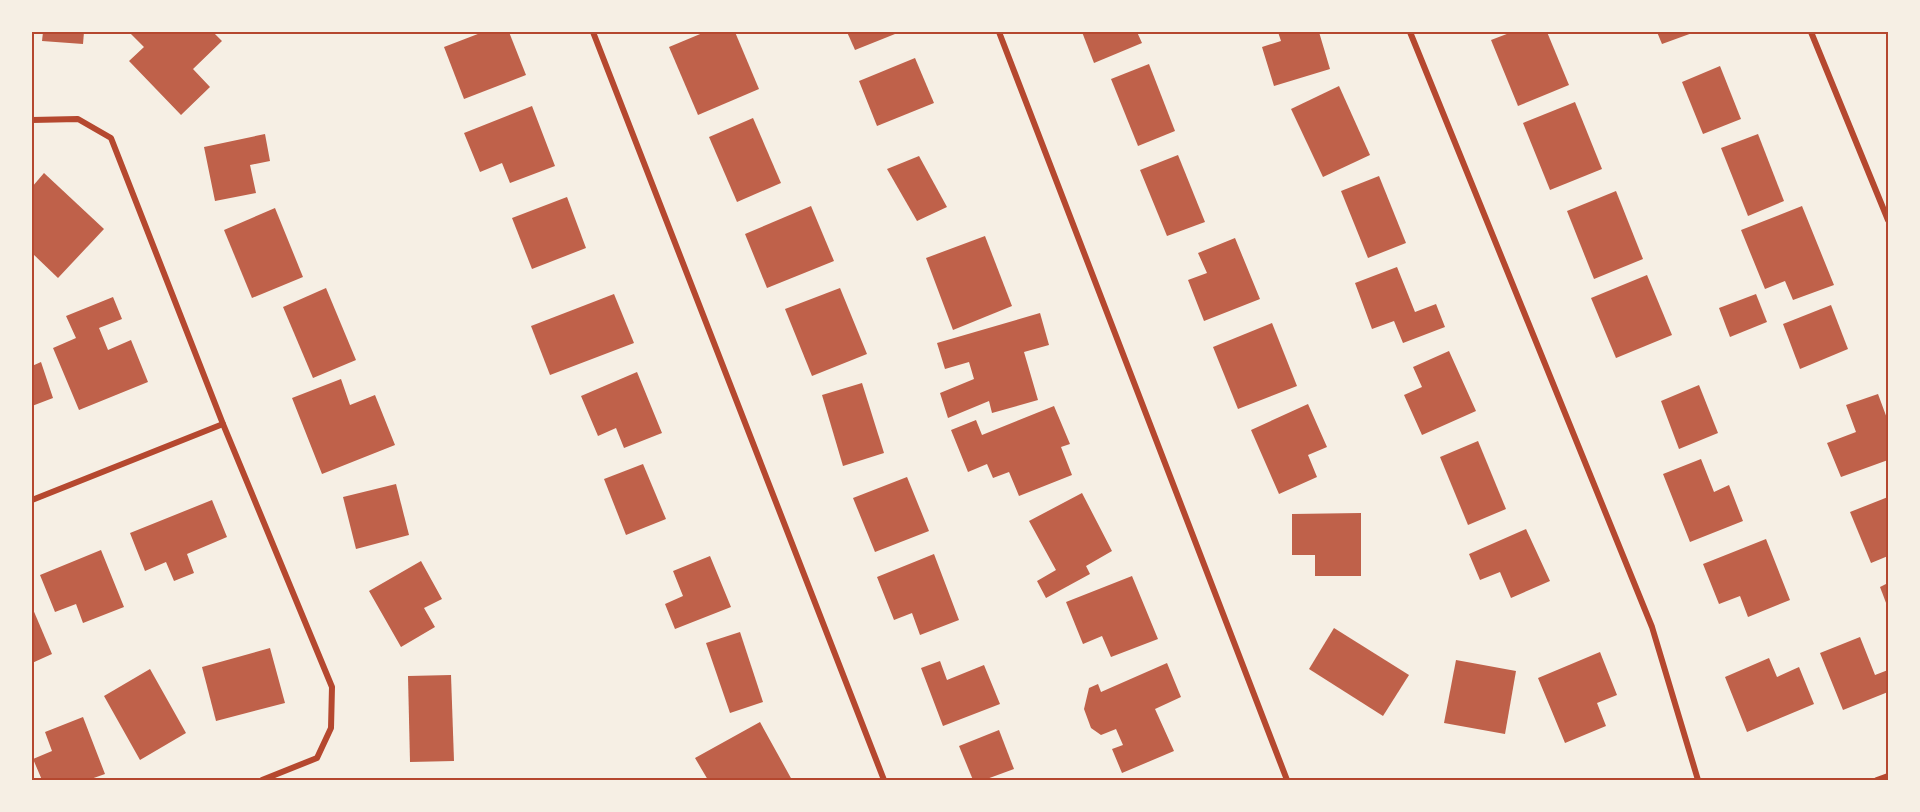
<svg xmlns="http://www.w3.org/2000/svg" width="1920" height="812" viewBox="0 0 1920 812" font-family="'DejaVu Sans',sans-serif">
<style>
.building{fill:#bf614a}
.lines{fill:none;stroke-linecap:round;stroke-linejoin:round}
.minor{stroke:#b5482f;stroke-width:6}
.neatline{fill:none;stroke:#b5482f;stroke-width:2}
</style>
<rect width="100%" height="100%" fill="#f6efe4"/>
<g class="building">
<path d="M43,32H84L83,44L42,41Z"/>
<path d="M129,32H213L222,41L193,69L210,87L181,115L129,61L144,47Z"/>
<path d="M483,32H509L526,75L464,99L444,47Z"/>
<path d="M705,32H735L759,89L698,115L669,47Z"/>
<path d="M847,32H900L855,50Z"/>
<path d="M1082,32H1137L1142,43L1094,63Z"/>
<path d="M1278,32H1319L1330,69L1274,86L1262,47L1281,41Z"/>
<path d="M1512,32H1547L1569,85L1518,106L1491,40Z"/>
<path d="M1657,32H1695L1662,44Z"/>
<path d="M915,58L934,103L877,126L859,81Z"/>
<path d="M1149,64L1175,131L1138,146L1111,79Z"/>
<path d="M1720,66L1741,119L1703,134L1682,82Z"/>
<path d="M1339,86L1370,155L1323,177L1291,109Z"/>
<path d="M1575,102L1602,169L1550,190L1523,123Z"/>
<path d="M532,106L555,166L510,183L502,163L480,172L464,133Z"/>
<path d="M753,118L781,183L737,202L709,137Z"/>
<path d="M265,134L270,161L250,165L256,193L215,201L204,147Z"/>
<path d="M1758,134L1784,201L1748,216L1721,148Z"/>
<path d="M1178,155L1205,222L1167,236L1140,170Z"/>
<path d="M919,156L947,207L917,221L887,169Z"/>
<path d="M44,173L104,229L58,278L32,253V187Z"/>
<path d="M1379,176L1406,243L1368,258L1341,191Z"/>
<path d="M1616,191L1643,259L1594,279L1567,211Z"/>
<path d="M567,197L586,248L532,269L512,218Z"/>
<path d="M811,206L834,261L767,288L745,234Z"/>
<path d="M1802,206L1834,285L1793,300L1785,281L1765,289L1741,230Z"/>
<path d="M275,208L303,277L252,298L224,230Z"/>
<path d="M985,236L1012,306L953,330L926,258Z"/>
<path d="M1235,238L1260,299L1204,321L1188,280L1207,273L1198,253Z"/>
<path d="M1397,267L1415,312L1436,304L1445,327L1403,343L1394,321L1372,329L1355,283Z"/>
<path d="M1647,275L1672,335L1616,358L1591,298Z"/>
<path d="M326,288L356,360L313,378L283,307Z"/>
<path d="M840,288L867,354L812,376L785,309Z"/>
<path d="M614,294L634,343L550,375L531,326Z"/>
<path d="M1756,294L1767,322L1730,337L1719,308Z"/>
<path d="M113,297L122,319L99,328L108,350L131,340L148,382L79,410L53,348L76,338L66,316Z"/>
<path d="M1831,305L1848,349L1800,369L1783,324Z"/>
<path d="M1040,313L1049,345L1024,352L1038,400L992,413L989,401L948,418L940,393L974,379L969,362L945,369L937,343Z"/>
<path d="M1272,323L1297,386L1238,409L1213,347Z"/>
<path d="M1449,351L1476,411L1422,435L1404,395L1422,387L1413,367Z"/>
<path d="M41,362L53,398L32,406V366Z"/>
<path d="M637,372L662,433L624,448L616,428L598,436L581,396Z"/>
<path d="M341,379L350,405L375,395L395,445L322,474L292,398Z"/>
<path d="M862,383L884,453L843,466L822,395Z"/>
<path d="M1699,385L1718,433L1679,449L1661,401Z"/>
<path d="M1878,394L1888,421V460L1841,477L1827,443L1856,432L1846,405Z"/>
<path d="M1308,404L1327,447L1308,455L1317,477L1279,494L1251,430Z"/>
<path d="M1054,406L1070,444L1061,447L1072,475L1019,496L1009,472L993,478L987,464L968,472L951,430L976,420L982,435Z"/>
<path d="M1478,441L1506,509L1468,525L1440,457Z"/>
<path d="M1701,459L1714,492L1729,485L1743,521L1690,542L1663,474Z"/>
<path d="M643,464L666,519L626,535L604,479Z"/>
<path d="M907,477L929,531L875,552L853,498Z"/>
<path d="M396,484L409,535L356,549L343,497Z"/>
<path d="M1082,493L1112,551L1086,566L1090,574L1046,598L1037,581L1056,570L1029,521Z"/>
<path d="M1888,497V556L1871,563L1850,512Z"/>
<path d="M212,500L227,537L187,554L194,573L174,581L166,562L145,571L130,533Z"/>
<path d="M1361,513V576H1315V555H1292V514Z"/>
<path d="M1526,529L1550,581L1511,598L1500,572L1480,580L1469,554Z"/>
<path d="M1766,539L1790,600L1748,617L1740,596L1719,604L1703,564Z"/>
<path d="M101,550L124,607L83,623L76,604L55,612L40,575Z"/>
<path d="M934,554L959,620L920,635L912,613L894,620L877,577Z"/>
<path d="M710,556L731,607L675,629L665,604L683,596L673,571Z"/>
<path d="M421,561L442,599L424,608L435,627L401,647L369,591Z"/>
<path d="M1132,576L1158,639L1111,657L1102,636L1083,644L1066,602Z"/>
<path d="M1888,583V608L1880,587Z"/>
<path d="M32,607L52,654L32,663Z"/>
<path d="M1334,628L1409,675L1383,716L1309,669Z"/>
<path d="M740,632L763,702L730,713L706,643Z"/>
<path d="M1860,637L1875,675L1888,670V692L1843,710L1820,653Z"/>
<path d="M270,648L285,703L216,721L202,667Z"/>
<path d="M1600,652L1617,695L1597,703L1606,726L1565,743L1538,678Z"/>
<path d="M1769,658L1777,677L1799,667L1814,704L1747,732L1725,677Z"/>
<path d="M1456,660L1516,671L1505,734L1444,723Z"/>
<path d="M940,661L947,680L984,665L1000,704L943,726L921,668Z"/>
<path d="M1167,663L1181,697L1155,709L1174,751L1122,773L1112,749L1123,745L1116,729L1101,735L1091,728L1084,709L1089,688L1098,684L1101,692Z"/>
<path d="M150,669L186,733L140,760L104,696Z"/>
<path d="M451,675L454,761L410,762L408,676Z"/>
<path d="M83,717L105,774L88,780H42L33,759L52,751L45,732Z"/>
<path d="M760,722L792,780H725L724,779L721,780H708L695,758Z"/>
<path d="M999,730L1014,769L984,780H973L959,746Z"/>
</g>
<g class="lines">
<g class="minor">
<path d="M593,32L884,780"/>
<path d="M999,32L1287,780"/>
<path d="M1410,32L1652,627L1698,780"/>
<path d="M1811,32L1888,220"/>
<path d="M32,120L78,119L111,138L223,424L332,687L331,728L317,758L262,780"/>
<path d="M32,500L223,424"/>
<path d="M1877,780L1888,776"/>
</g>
</g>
<rect width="1920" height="812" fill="none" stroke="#f6efe4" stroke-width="66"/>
<rect x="33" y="33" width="1854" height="746" class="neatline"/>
</svg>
